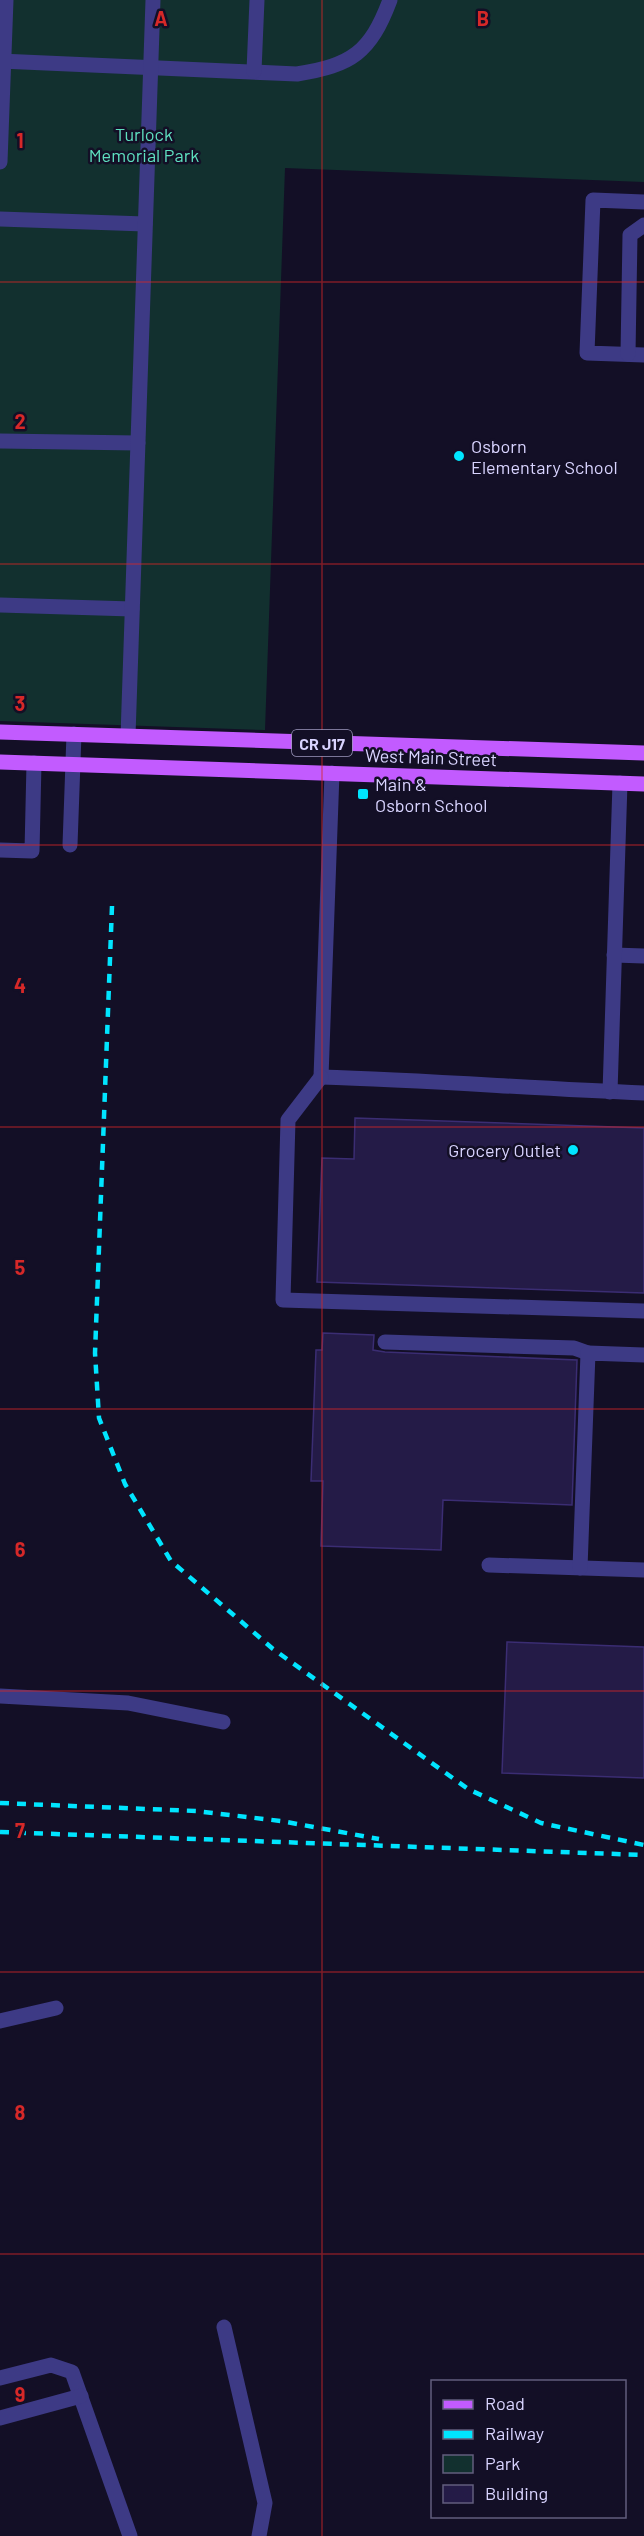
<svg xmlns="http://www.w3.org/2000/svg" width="644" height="2536" viewBox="0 0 644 2536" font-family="Barlow,sans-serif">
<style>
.green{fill:#12302f}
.building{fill:#241b47;stroke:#3b2d73;stroke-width:1.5}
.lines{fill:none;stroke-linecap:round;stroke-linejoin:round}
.minor{stroke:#3d3a85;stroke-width:15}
.major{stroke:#c25bff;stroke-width:15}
.rail{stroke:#00e5ff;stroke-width:4.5;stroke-dasharray:9 8;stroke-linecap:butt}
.grid{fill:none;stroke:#d62828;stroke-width:1.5;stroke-opacity:0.55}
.poi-dot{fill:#00e5ff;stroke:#130f26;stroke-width:2}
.labels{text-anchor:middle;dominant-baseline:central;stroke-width:5;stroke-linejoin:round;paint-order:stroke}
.shield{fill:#130f26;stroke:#9e99be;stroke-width:1.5}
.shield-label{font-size:16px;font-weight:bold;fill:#d9d4ff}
.park-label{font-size:18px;fill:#5fe0c0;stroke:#130f26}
.poi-label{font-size:18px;fill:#d9d4ff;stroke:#130f26;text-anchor:start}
.street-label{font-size:18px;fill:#d9d4ff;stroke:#130f26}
.grid-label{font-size:20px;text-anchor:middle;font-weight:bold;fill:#d62828;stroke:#130f26;stroke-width:5;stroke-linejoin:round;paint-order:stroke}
</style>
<rect width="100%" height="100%" fill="#130f26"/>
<path class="green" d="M0,0H644V182L285,168L265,730L0,721Z"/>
<g class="building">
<path d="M355,1118L644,1128V1293L317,1282L322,1158L354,1159Z"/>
<path d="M323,1333L374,1335L373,1350L385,1352L577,1360L572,1505L443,1500L441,1550L321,1546L323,1481H311L316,1350H322Z"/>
<path d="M507,1642L644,1647V1778L502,1773Z"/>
</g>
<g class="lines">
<g class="minor">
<path d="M0,61L297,74C352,65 370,53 390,0"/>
<path d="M254,71L257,0"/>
<path d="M0,162L6,0"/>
<path d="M644,202L593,200L587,353L644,355"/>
<path d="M0,219L145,224"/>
<path d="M628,354L630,235L644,225"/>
<path d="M0,441L138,443"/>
<path d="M0,605L132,609"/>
<path d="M128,736L153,0"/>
<path d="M332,773L321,1077C429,1080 536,1089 644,1093"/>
<path d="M70,845L74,734"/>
<path d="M0,850L32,851L34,763"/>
<path d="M614,955L644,956"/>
<path d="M321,1077L288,1120L283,1300L644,1311"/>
<path d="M610,1092L620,783"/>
<path d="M385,1342L574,1348L588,1353"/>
<path d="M489,1565L644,1570"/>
<path d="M580,1568L588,1353L644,1355"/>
<path d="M0,1696L128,1703L223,1722"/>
<path d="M0,2021L56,2008"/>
<path d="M224,2327L265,2503L259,2536"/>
<path d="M0,2378L51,2365L72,2372L130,2536"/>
<path d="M0,2418L81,2396"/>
</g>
<g class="major">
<path d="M0,732L644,753"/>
<path d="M0,762L644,784"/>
</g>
<g class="rail">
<path d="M112,906L95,1353L99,1418L125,1484L171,1561L273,1649L468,1789L541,1823L644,1845"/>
<path d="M0,1803L196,1811L281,1821L379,1839"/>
<path d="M0,1832L644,1855"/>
</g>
</g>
<path class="grid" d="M322,0V2536M0,282H644M0,564H644M0,845H644M0,1127H644M0,1409H644M0,1691H644M0,1972H644M0,2254H644"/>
<g class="poi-dot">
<circle cx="459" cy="456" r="6"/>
<rect x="357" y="788" width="12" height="12" rx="3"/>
<circle cx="573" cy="1150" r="6"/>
</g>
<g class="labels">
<rect class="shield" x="292" y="730" width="60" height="26" rx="4.5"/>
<g class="shield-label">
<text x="322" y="743">CR J17</text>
</g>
<g class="park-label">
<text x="144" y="134">Turlock<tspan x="144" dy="21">Memorial Park</tspan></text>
</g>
<g class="poi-label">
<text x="471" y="446">Osborn<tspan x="471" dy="21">Elementary School</tspan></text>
<text x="375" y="784">Main &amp;<tspan x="375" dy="21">Osborn School</tspan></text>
<text x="561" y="1150" text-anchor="end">Grocery Outlet</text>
</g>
<g class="street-label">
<text transform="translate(431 757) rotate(2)">West Main Street</text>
</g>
</g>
<g class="grid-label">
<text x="161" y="26">A</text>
<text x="483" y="26">B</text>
<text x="20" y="148">1</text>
<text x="20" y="429">2</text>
<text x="20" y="711">3</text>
<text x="20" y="993">4</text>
<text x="20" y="1275">5</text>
<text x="20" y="1557">6</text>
<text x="20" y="1838">7</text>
<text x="20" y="2120">8</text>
<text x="20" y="2402">9</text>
</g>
<rect x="431" y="2380" width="195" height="138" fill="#130f26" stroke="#625e7d" stroke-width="1.5"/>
<rect x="443" y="2400" width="30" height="9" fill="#c25bff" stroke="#625e7d" stroke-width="1.5"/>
<text x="485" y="2410" font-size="18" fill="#d9d4ff">Road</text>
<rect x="443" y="2430" width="30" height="9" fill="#00e5ff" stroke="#625e7d" stroke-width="1.5"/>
<text x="485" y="2440" font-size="18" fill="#d9d4ff">Railway</text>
<rect x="443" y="2455" width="30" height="18" fill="#12302f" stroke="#625e7d" stroke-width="1.5"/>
<text x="485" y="2470" font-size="18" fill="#d9d4ff">Park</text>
<rect x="443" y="2485" width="30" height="18" fill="#241b47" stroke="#625e7d" stroke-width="1.5"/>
<text x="485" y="2500" font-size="18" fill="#d9d4ff">Building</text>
</svg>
